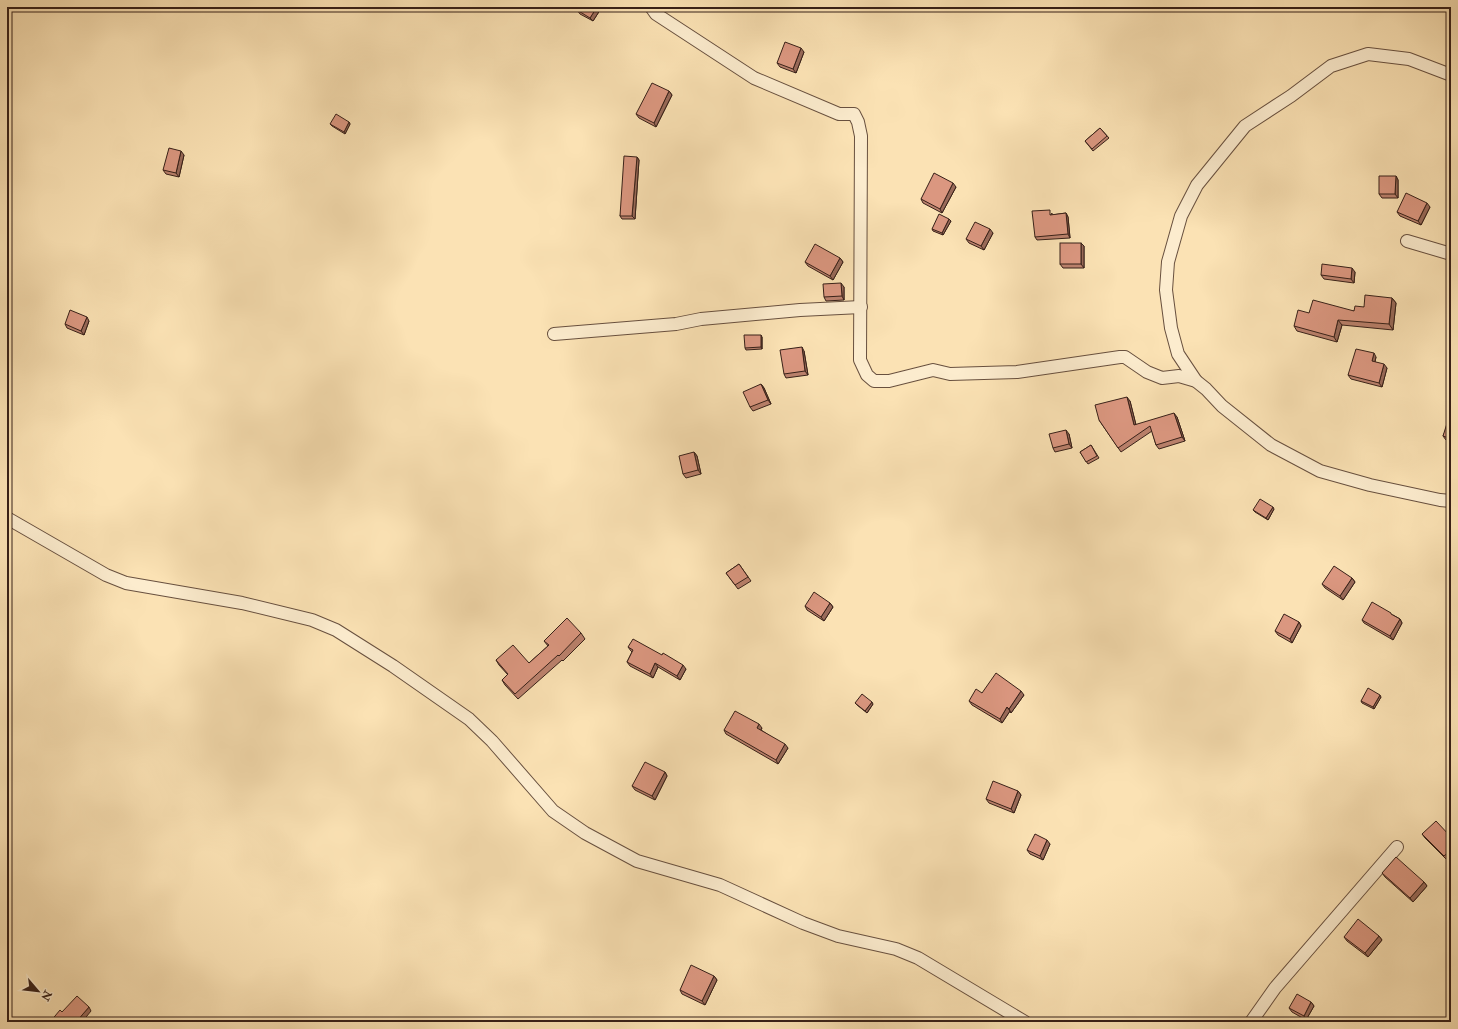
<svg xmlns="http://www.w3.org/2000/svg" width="1458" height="1029" viewBox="0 0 1458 1029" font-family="'IM FELL Double Pica',serif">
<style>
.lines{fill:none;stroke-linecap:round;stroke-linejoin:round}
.minor-casing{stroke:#68503f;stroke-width:14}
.minor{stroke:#fcecce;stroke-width:12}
.wall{fill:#bc826e;stroke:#372018}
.shaded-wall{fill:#996a5a;stroke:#372018}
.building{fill:#db9780;stroke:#372018}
</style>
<rect width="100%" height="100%" fill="#fbe2b4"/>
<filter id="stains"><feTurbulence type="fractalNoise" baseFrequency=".005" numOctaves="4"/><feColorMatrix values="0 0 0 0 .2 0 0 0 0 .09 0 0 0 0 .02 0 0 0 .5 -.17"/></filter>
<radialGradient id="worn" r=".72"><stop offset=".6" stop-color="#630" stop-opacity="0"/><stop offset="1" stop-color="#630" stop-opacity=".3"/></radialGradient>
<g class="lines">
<defs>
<g id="minor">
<path d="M651,7L656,14L754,78L839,114H854L858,122L861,136L860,360L867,375L874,381H889L933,370L950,374L1017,372L1120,357H1125L1147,372L1162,378L1179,376L1196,381L1206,389L1222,406L1271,445L1320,471L1370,485L1440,500L1451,501"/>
<path d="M1407,241L1451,254"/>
<path d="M554,334L676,324L701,319L800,310L861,307"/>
<path d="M1196,381L1178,354L1171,328L1166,290L1168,262L1181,216L1197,185L1245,126L1291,96L1331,66L1368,54L1409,59L1451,75"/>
<path d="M7,518L106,575L126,583L242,603L312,620L336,630L393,666L469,719L492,741L553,811L585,833L637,861L720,885L803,923L838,936L896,949L918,958L1025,1022"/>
<path d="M1251,1022L1275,988L1397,847"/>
</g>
</defs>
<use href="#minor" class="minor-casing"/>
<use href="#minor" class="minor"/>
</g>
<g class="wall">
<path d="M602,7L593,21L580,14L577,10Z"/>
<path d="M804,52L796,73L780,67L777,63Z"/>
<path d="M669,91L672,95L656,127L639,118L636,114Z"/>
<path d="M349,122L350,124L345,134L332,126L330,124Z"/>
<path d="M1100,128L1109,138L1093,151L1085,141Z"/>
<path d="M184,155L179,177L166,174L163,170Z"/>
<path d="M637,157L639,160L635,219H622L620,216Z"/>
<path d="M1396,176L1398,180V198H1382L1379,194Z"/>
<path d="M956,187L942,213L923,203L921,199Z"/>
<path d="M1430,207L1421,225L1400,216L1397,212Z"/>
<path d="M1052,213V215L1066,213L1068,217L1070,238L1037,240L1035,237Z"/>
<path d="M951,221L943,235L933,231L932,229Z"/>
<path d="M993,233L984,250L969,243L966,239Z"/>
<path d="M1081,243L1084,246V268H1063L1060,264Z"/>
<path d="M840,258L843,262L833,280L808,266L805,262Z"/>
<path d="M1355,272L1354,283L1324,279L1321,275Z"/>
<path d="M844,287V300L826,301L824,297Z"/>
<path d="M1392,298L1396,303L1393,330L1342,325L1337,342L1297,331L1294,326L1309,313L1354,311L1364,307Z"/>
<path d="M89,321L84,335L67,328L65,324Z"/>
<path d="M762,337V349L746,350L745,348Z"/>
<path d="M804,351L808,375L786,378L784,374Z"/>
<path d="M1376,357L1375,362L1387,368L1382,387L1351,379L1348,375Z"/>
<path d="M761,384L764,388L771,404L753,411L750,407Z"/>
<path d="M1130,401L1136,425L1177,417L1185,441L1159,449L1156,445L1152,431L1121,452L1099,420Z"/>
<path d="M1451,418V442L1446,440L1443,436Z"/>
<path d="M1069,434L1072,448L1055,452L1053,448Z"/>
<path d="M1091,445L1099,458L1088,464L1080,452Z"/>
<path d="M694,452L697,456L701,474L686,478L683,474Z"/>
<path d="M1274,509L1268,520L1255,512L1253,510Z"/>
<path d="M739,564L751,581L738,589L726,573Z"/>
<path d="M1352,578L1355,582L1343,600L1325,588L1322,584Z"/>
<path d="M830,603L833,607L824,621L807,610L805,606Z"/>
<path d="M1393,615L1400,619L1402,623L1393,640L1364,623L1362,620Z"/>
<path d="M1299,622L1301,626L1292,643L1278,635L1275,631Z"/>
<path d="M581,633L585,639L563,661L562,660L518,699L505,685L502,680L508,675L499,665L496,660L529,663L548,646L544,641Z"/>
<path d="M628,647L686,669L680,680L658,667L653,678L630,666L627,662L632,652L631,651Z"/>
<path d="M982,693L1024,695L1011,713L1010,711L1002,723L972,705L969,701Z"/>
<path d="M1381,697L1374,709L1362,703L1361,701Z"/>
<path d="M855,703L873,704L867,713L857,705Z"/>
<path d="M762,728L761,730L788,748L778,764L726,734L724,730Z"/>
<path d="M665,772L667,776L655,800L635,790L632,786Z"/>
<path d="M1018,791L1021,795L1014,813L989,803L986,799Z"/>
<path d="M1422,834L1451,837V856L1447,860L1425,838Z"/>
<path d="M1050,844L1043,860L1030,854L1027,850Z"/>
<path d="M1382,873L1424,882L1427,886L1413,902L1385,877Z"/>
<path d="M1379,936L1382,940L1368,957L1347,941L1344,937Z"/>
<path d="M714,976L717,980L705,1005L682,994L680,990Z"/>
<path d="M1311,1002L1314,1006L1306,1020L1292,1012L1289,1008Z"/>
</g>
<g class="shaded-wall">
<path d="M597,7H602L593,21L590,18Z"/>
<path d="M801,48L804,52L796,73L793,69Z"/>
<path d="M669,91L672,95L656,127L654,123Z"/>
<path d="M349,122L350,124L345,134L344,132Z"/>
<path d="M181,151L184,155L179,177L176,173Z"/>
<path d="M637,157L639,160L635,219L632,216Z"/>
<path d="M1396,176L1398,180V198L1395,194Z"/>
<path d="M953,183L956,187L942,213L940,209Z"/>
<path d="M1427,203L1430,207L1421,225L1418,221Z"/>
<path d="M1066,213L1068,217L1070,238L1068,234Z"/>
<path d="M949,219L951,221L943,235L942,233Z"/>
<path d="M990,229L993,233L984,250L981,246Z"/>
<path d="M1081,243L1084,246V268L1081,264Z"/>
<path d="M840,258L843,262L833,280L830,276Z"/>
<path d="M1352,268L1355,272L1354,283L1351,279Z"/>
<path d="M841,283L844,287V300L842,296Z"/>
<path d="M1392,298L1396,303L1393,330L1389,324Z"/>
<path d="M87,317L89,321L84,335L81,331Z"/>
<path d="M1338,320L1342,325L1337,342L1334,337Z"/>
<path d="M761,335L762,337V349L761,347Z"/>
<path d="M802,347L804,351L808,375L805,371Z"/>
<path d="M1374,353L1376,357L1374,365L1372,361Z"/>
<path d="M1384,364L1387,368L1382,387L1379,383Z"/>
<path d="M761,384L764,388L771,404L768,400Z"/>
<path d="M1127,397L1130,401L1137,429L1134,425Z"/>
<path d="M1174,413L1177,417L1185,441L1182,437Z"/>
<path d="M1066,430L1069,434L1072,448L1069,444Z"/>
<path d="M694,452L697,456L701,474L698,470Z"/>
<path d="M1273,507L1274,509L1268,520L1266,518Z"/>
<path d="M1352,578L1355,582L1343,600L1340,596Z"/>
<path d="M830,603L833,607L824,621L821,617Z"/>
<path d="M1400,619L1402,623L1393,640L1390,636Z"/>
<path d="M1299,622L1301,626L1292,643L1290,639Z"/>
<path d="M655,663L658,667L653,678L650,674Z"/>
<path d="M683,665L686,669L680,680L677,676Z"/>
<path d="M1021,691L1024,695L1011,713L1009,709Z"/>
<path d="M1380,695L1381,697L1374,709L1373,707Z"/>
<path d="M872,702L873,704L867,713L865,711Z"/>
<path d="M1007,707L1010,711L1002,723L1000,719Z"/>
<path d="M759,724L762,728L759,732L757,728Z"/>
<path d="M785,744L788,748L778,764L776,760Z"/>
<path d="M665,772L667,776L655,800L652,796Z"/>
<path d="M1018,791L1021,795L1014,813L1011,809Z"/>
<path d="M1047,840L1050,844L1043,860L1040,856Z"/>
<path d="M1424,882L1427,886L1413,902L1410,898Z"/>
<path d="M1379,936L1382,940L1368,957L1365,953Z"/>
<path d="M714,976L717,980L705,1005L702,1001Z"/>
<path d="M1311,1002L1314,1006L1306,1020L1304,1016Z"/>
<path d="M89,1007L91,1011L82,1022H76Z"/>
</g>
<g class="building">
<path d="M578,7H597L590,18L577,10Z"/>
<path d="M785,42L801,48L793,69L777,63Z"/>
<path d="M652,83L669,91L654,123L636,114Z"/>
<path d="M336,114L349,122L344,132L330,124Z"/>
<path d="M1100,128L1107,136L1092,149L1085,141Z"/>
<path d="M169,148L181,151L176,173L163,170Z"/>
<path d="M624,156L637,157L632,216H620Z"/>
<path d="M934,173L953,183L940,209L921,199Z"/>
<path d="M1379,176H1396L1395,194H1379Z"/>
<path d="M1406,193L1427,203L1418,221L1397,212Z"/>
<path d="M1050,210V215L1066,213L1068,234L1035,237L1032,211Z"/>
<path d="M939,214L949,219L942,233L932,229Z"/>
<path d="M975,222L990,229L981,246L966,239Z"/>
<rect x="1060" y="243" width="21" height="21"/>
<path d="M815,244L840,258L830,276L805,262Z"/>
<path d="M1322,264L1352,268L1351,279L1321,275Z"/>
<path d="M841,283L842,296L824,297L823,284Z"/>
<path d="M1365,295L1392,298L1389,324L1338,320L1334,337L1294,326L1298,310L1309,313L1313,300L1354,311L1355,306L1364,307Z"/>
<path d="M70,310L87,317L81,331L65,324Z"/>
<path d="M744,335H761V347L745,348Z"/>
<path d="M802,347L805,371L784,374L780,350Z"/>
<path d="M1356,349L1374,353L1372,361L1384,364L1379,383L1348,375Z"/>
<path d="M761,384L768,400L750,407L743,392Z"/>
<path d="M1127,397L1134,425L1174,413L1182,437L1156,445L1150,426L1118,448L1099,420L1095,405Z"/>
<path d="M1449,417L1451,418V439L1443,436Z"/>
<path d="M1066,430L1069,444L1053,448L1049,434Z"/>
<path d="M1091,445L1097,456L1086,462L1080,452Z"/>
<path d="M694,452L698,470L683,474L679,456Z"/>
<path d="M1260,499L1273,507L1266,518L1253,510Z"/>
<path d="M739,564L748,577L735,585L726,573Z"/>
<path d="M1334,566L1352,578L1340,596L1322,584Z"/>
<path d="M814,592L830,603L821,617L805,606Z"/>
<path d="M1372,602L1391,613V614L1400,619L1390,636L1362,620Z"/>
<path d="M1284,614L1299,622L1290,639L1275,631Z"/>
<path d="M567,618L581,633L559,656L558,655L515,694L502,680L508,674L496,660L513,645L529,663L549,645L544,641Z"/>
<path d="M633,639L662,655L663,653L683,665L677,676L655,663L650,674L627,662L633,650L628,647Z"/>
<path d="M996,673L1021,691L1009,709L1007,707L1000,719L969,701L976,689L982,693Z"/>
<path d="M1368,688L1380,695L1373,707L1361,701Z"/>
<path d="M862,694L872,702L865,711L855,703Z"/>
<path d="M735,711L759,724L757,728L785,744L776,760L724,730Z"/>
<path d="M645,762L665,772L652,796L632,786Z"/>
<path d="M993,781L1018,791L1011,809L986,799Z"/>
<path d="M1436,821L1451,837V850L1444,856L1422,834Z"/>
<path d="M1035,834L1047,840L1040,856L1027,850Z"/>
<path d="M1396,857L1424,882L1410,898L1382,873Z"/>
<path d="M1358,919L1379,936L1365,953L1344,937Z"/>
<path d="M691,965L714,976L702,1001L680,990Z"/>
<path d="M1297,994L1311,1002L1304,1016L1289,1008Z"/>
<path d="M77,996L89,1007L76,1022H50L60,1010L62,1012Z"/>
</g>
<rect width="1458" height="1029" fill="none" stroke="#fbe2b4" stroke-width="24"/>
<rect x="8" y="8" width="1442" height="1013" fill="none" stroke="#372018" stroke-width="2"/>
<rect x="12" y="12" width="1434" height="1005" fill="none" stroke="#372018"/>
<g transform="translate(38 991) rotate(118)" stroke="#fcecce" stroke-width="3" paint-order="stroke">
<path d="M0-3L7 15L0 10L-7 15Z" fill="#372018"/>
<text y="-6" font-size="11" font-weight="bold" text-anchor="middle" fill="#372018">N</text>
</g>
<rect width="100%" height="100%" filter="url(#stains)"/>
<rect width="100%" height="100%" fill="url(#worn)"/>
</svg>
